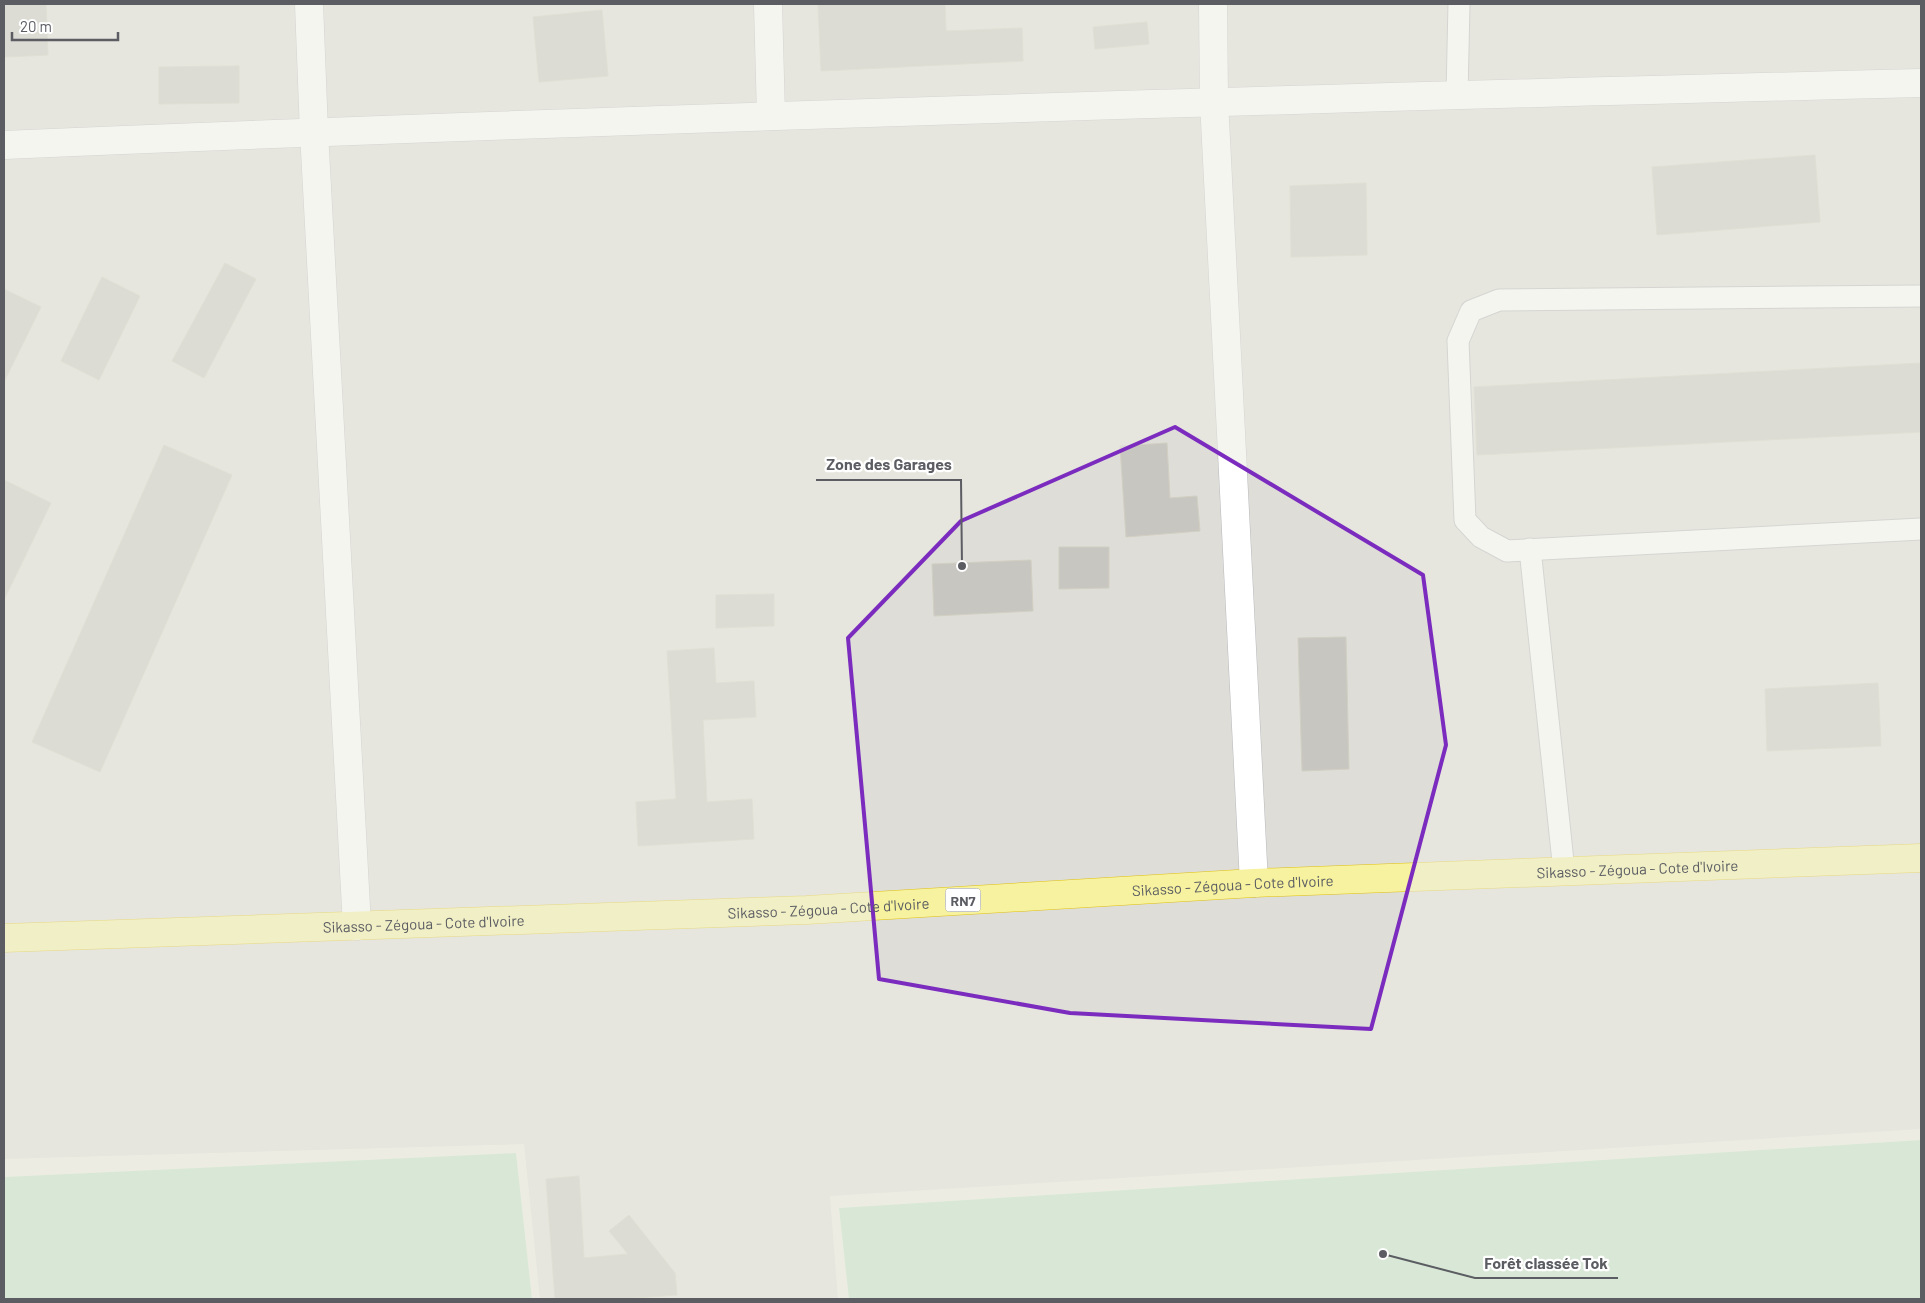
<svg xmlns="http://www.w3.org/2000/svg" width="1925" height="1303" viewBox="0 0 1925 1303" font-family="Barlow,sans-serif">
<style>
.industrial{fill:#deddd7}
.green{fill:#c1e3c6}
.building{fill:#c8c6c0;stroke:#d1cfc2}
.lines{fill:none;stroke-linecap:round;stroke-linejoin:round}
.service-casing{stroke:#b8b9be;stroke-width:23}
.minor-casing{stroke:#b8b9be;stroke-width:29}
.trunk-casing{stroke:#dfc010;stroke-width:29}
.service{stroke:#fff;stroke-width:21}
.minor{stroke:#fff;stroke-width:28}
.trunk{stroke:#f7f29f;stroke-width:28}
.marked{fill:none;stroke:#7b2cbf;stroke-width:4;stroke-linejoin:round}
.labels{text-anchor:middle;dominant-baseline:central;stroke-width:4.5;stroke-linejoin:round;paint-order:stroke}
.shield{fill:#fff;stroke:#8c8e92;stroke-width:1}
.shield-label{font-size:14px;font-weight:bold;fill:#5b5d63}
.street-label{font-size:15px;fill:#5b5d63;stroke:#fff}
.leader{fill:none;stroke:#5b5d63;stroke-width:2}
.callout-dot{fill:#5b5d63;stroke:#fff;stroke-width:2}
.callout-label{font-size:16px;text-anchor:middle;font-weight:bold;fill:#5b5d63;stroke:#fff;stroke-width:4.5;stroke-linejoin:round;paint-order:stroke}
</style>
<rect width="100%" height="100%" fill="#edece3"/>
<path class="industrial" d="M4,4H1921V1129L830,1196L838,1299H540L524,1144L4,1159Z"/>
<g class="green">
<path d="M1921,1140V1299H849L839,1208Z"/>
<path d="M516,1153L532,1299H4V1177Z"/>
</g>
<g class="building">
<path d="M4,4H46L48,55L4,57Z"/>
<path d="M818,4H945L946,31L1022,28L1023,61L821,71Z"/>
<path d="M602,10L608,76L539,82L533,17Z"/>
<path d="M1147,22L1149,44L1095,49L1093,27Z"/>
<path d="M239,66V103L159,104V67Z"/>
<path d="M1815,155L1820,222L1657,235L1652,167Z"/>
<path d="M1366,183L1367,255L1291,257L1290,186Z"/>
<path d="M225,263L256,279L204,378L172,361Z"/>
<path d="M102,277L140,296L99,380L61,361Z"/>
<path d="M4,289L41,307L4,382Z"/>
<path d="M1921,363V432L1477,455L1474,387Z"/>
<path d="M1167,443L1170,498L1197,496L1200,531L1126,537L1120,446Z"/>
<path d="M164,445L232,475L100,772L32,742Z"/>
<path d="M4,480L51,503L4,600Z"/>
<path d="M1059,547H1109V588L1059,589Z"/>
<path d="M1031,560L1033,611L934,616L932,564Z"/>
<path d="M774,594V626L716,628V595Z"/>
<path d="M1346,637L1349,769L1302,771L1298,638Z"/>
<path d="M714,648L716,683L754,681L756,717L703,720L707,802L752,799L754,839L638,846L636,802L676,799L667,651Z"/>
<path d="M1878,683L1881,746L1767,751L1765,689Z"/>
<path d="M579,1176L584,1258L628,1254L609,1231L629,1215L675,1273L677,1295L622,1299H555L546,1179Z"/>
</g>
<g class="lines">
<defs>
<g id="service">
<path d="M1457,95L1459,4"/>
<path d="M1921,296L1499,300L1471,311L1458,341L1465,520L1481,537L1507,551L1921,529"/>
<path d="M1530,549L1564,871"/>
</g>
<g id="minor">
<path d="M309,4L314,132L357,926"/>
<path d="M768,4L771,116"/>
<path d="M1213,4L1214,101L1254,883"/>
<path d="M4,145C643,118 1282,99 1921,83"/>
</g>
<g id="trunk">
<path id="s1" d="M4,938L807,910L1254,883L1921,858"/>
</g>
</defs>
<use href="#service" class="service-casing"/>
<use href="#minor" class="minor-casing"/>
<use href="#trunk" class="trunk-casing"/>
<use href="#service" class="service"/>
<use href="#minor" class="minor"/>
<use href="#trunk" class="trunk"/>
</g>
<path d="M0 0H1925V1303H0ZM1175,427L1423,575L1446,745L1371,1029L1070,1013L879,979L848,638L961,521Z" fill="#edece3" fill-opacity=".55" fill-rule="evenodd"/>
<path class="marked" d="M1175,427L1423,575L1446,745L1371,1029L1070,1013L879,979L848,638L961,521Z"/>
<g class="labels">
<rect class="shield" x="945.5" y="888.5" width="35" height="23" rx="4"/>
<g class="shield-label">
<text x="963" y="900">RN7</text>
</g>
<g class="street-label">
<text stroke="none"><textPath href="#s1" startOffset="1635">Sikasso - Zégoua - Cote d'Ivoire</textPath></text>
<text stroke="none"><textPath href="#s1" startOffset="1230">Sikasso - Zégoua - Cote d'Ivoire</textPath></text>
<text stroke="none"><textPath href="#s1" startOffset="825">Sikasso - Zégoua - Cote d'Ivoire</textPath></text>
<text stroke="none"><textPath href="#s1" startOffset="420">Sikasso - Zégoua - Cote d'Ivoire</textPath></text>
</g>
</g>
<path class="leader" d="M962 566L961 480H816M1383 1254L1475 1278H1618"/>
<g class="callout-dot">
<circle cx="962" cy="566" r="5"/>
<circle cx="1383" cy="1254" r="5"/>
</g>
<g class="callout-label">
<text x="889" y="470">Zone des Garages</text>
<text x="1546" y="1269">Forêt classée Tok</text>
</g>
<rect width="1925" height="1303" fill="none" stroke="#5b5d63" stroke-width="10"/>
<path d="M12 32v8h106v-8" fill="none" stroke="#5b5d63" stroke-width="2.5"/>
<text x="20" y="32" font-size="15" fill="#5b5d63" stroke="#ffffff" stroke-width="4" paint-order="stroke">20 m</text>
</svg>
